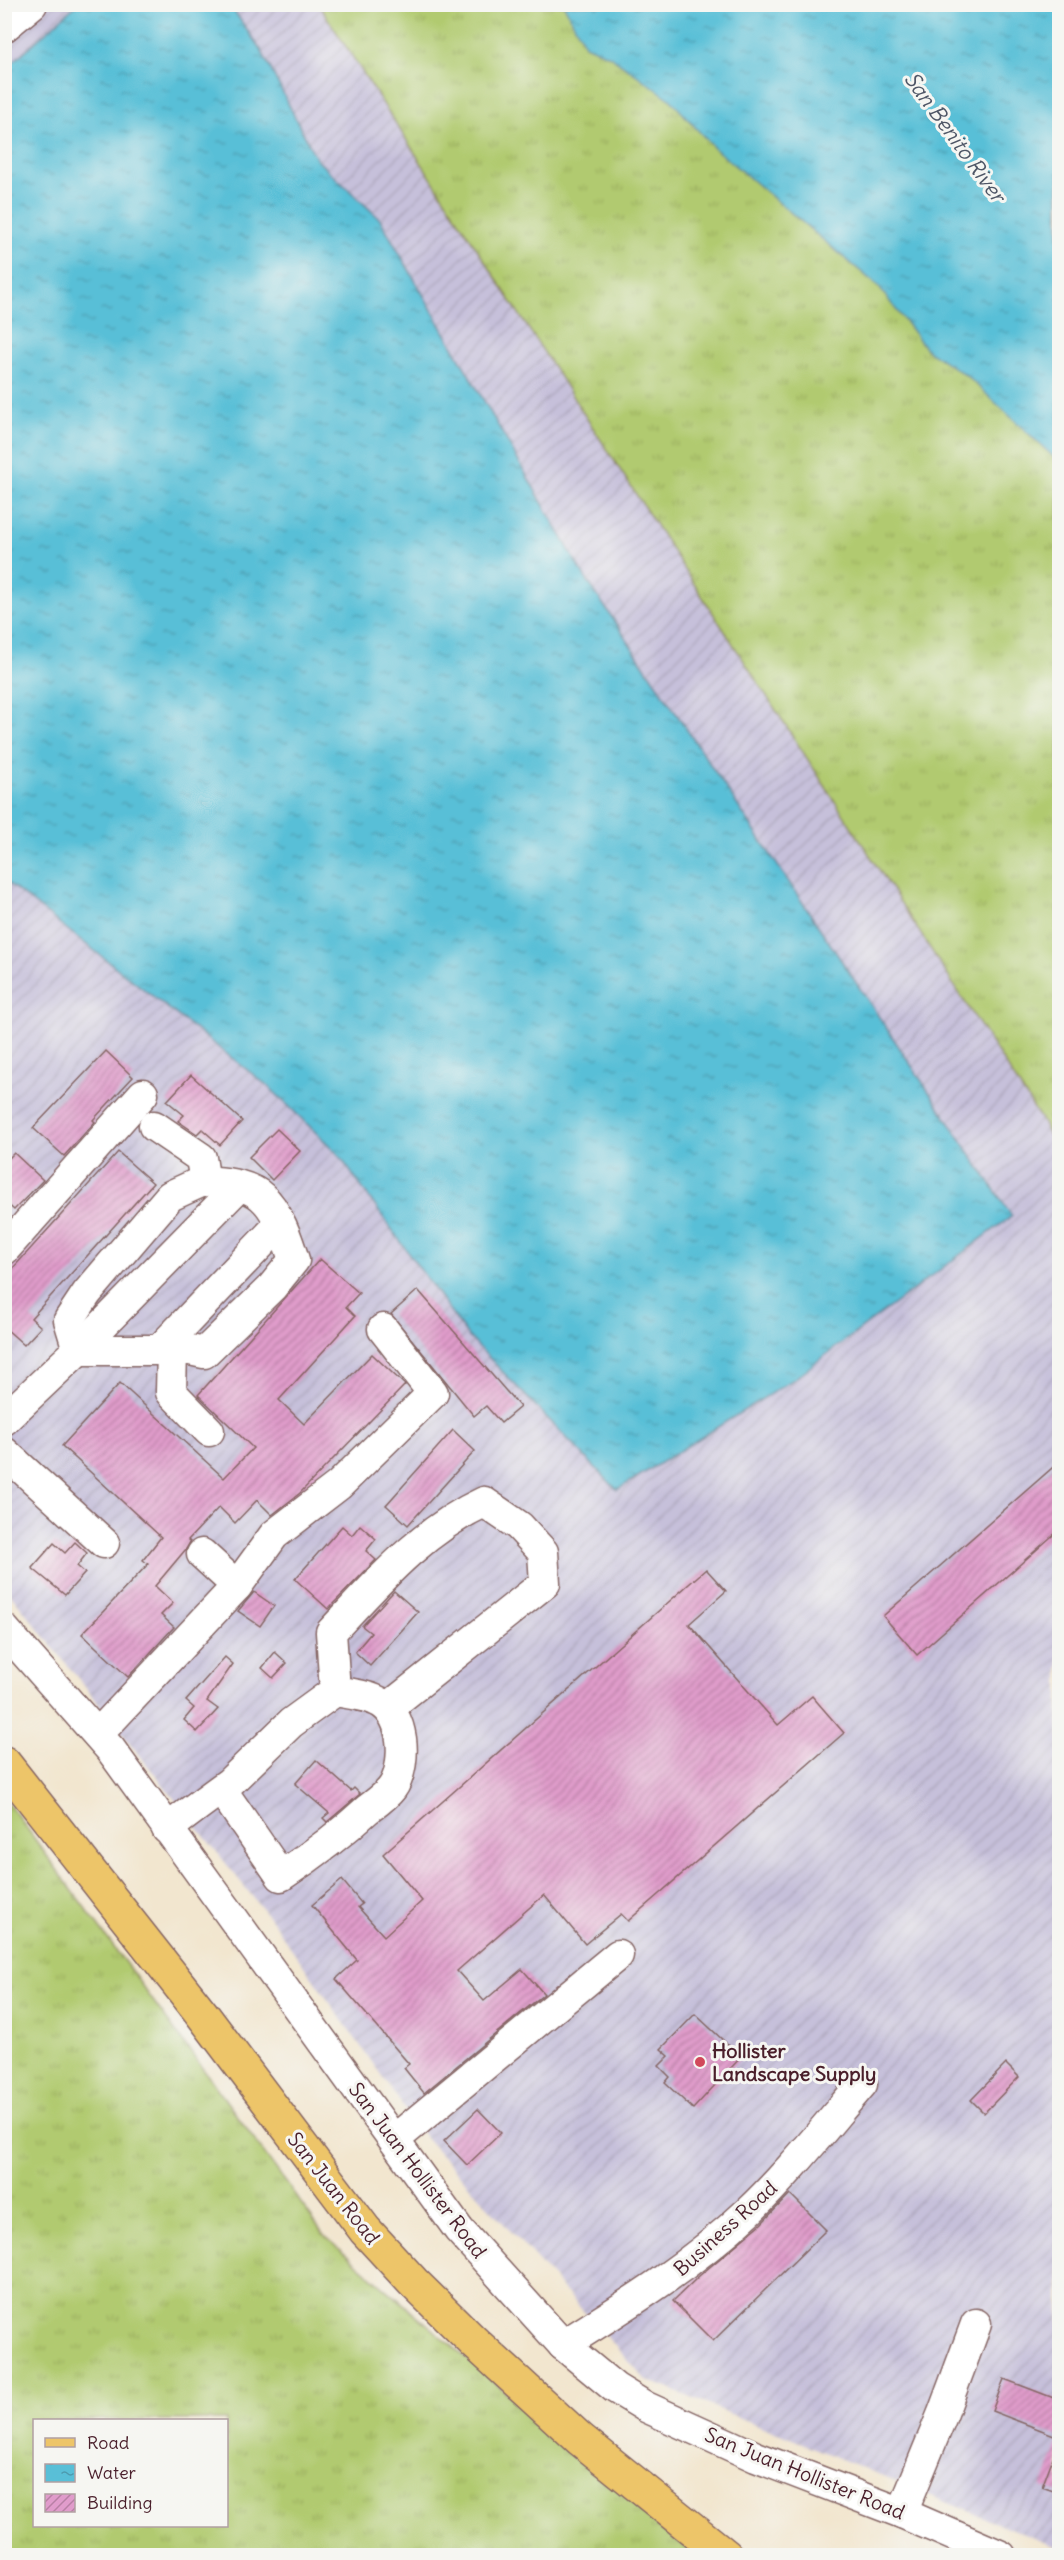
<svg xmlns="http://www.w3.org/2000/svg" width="1064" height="2560" viewBox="0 0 1064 2560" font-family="Delius,sans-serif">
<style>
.industrial{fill:url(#industrial-furrows)}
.grass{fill:url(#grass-tufts);stroke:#7e744d;stroke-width:1.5;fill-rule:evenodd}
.water{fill:url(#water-ripples);stroke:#526f81;stroke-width:1.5}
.building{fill:url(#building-hatch)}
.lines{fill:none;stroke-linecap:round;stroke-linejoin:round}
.minor-casing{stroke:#856564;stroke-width:33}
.major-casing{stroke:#856564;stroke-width:36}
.minor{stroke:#fff;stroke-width:30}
.major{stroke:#edc569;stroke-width:33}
.poi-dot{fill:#d1495b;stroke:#f6f6f2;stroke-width:2}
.labels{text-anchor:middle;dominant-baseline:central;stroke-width:6;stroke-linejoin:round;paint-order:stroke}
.poi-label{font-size:20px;font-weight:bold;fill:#4a1f2b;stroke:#f6f6f2;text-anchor:start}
.street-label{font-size:20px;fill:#4a1f2b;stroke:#f6f6f2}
.water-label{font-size:21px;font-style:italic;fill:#4f5767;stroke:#f6f6f2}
</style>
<defs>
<pattern id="industrial-furrows" width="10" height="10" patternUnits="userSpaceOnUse" patternTransform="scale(1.5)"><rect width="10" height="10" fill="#c6c0da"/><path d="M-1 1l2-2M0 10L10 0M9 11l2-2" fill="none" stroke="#aca5bb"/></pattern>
<pattern id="grass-tufts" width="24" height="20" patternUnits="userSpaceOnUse" patternTransform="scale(1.5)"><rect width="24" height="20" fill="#b1ca6f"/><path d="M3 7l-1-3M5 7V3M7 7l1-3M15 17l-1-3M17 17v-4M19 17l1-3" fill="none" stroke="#9aad60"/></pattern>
<pattern id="water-ripples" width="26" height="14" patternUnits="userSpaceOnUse" patternTransform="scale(1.5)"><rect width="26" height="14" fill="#59bfd7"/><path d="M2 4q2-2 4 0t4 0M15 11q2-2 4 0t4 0" fill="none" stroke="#4c9baf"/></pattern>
<pattern id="building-hatch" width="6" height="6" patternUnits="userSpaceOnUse" patternTransform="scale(1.5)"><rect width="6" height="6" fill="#e09ccb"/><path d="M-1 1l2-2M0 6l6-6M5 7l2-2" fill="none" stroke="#b87fa5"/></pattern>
</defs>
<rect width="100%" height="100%" fill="#f6f6f2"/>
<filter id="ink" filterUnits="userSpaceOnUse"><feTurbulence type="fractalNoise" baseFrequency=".0167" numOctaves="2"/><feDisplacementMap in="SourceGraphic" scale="12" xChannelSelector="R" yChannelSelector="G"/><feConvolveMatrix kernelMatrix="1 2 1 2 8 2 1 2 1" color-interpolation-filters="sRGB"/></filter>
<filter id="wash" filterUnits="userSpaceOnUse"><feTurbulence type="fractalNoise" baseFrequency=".008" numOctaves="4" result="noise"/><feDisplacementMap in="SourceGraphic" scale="24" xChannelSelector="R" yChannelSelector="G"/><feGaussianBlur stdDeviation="1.35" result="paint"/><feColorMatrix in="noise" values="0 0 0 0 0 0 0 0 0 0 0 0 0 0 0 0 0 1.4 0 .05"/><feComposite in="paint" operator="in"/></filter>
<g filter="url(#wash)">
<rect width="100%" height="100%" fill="#f2e6cf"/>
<path class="industrial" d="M12,4L319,5L1040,1118L1059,1153V2548L645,2379L425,2137L272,1921L5,1587V11Z"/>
<g class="grass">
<path d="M319,5H1059V1153L1040,1118Z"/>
<path d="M4,1797L325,2236L695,2555H5ZM34,2420H226V2526H34Z"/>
</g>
<g class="water">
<path d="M76,5H230L261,50L317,160L380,219L583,574L1012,1216L791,1381L617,1490L467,1335L338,1154L269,1087L5,881V69Z"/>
<path d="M564,5H1059V462L967,376L927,350L878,286L714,148L670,99L610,56L585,45Z"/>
</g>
<g id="blocks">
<g class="building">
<path d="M106,1051L133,1077L93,1120L95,1122L64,1156L33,1128Z"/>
<path d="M191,1075L242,1121L220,1145L202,1129L197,1134L178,1121L184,1115L167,1101Z"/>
<path d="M277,1129L300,1151L272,1180L249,1157Z"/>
<path d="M118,1152L153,1183L31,1318L41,1327L24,1345L4,1327V1278Z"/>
<path d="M14,1153L43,1180L14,1210L4,1201V1163Z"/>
<path d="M320,1259L359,1293L346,1307L355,1316L279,1400L304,1424L372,1354L405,1385L300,1493L272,1515L257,1500L235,1523L219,1507L188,1540L190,1542L186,1549L155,1586L173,1603L161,1615L174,1627L128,1677L82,1634L148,1564L143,1560L161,1537L62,1446L120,1383L224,1478L253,1448L198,1395Z"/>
<path d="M418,1290L520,1407L501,1423L486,1406L474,1416L391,1314Z"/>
<path d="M453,1430L475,1451L408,1525L386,1505Z"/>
<path d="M1059,1462V1530L917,1655L883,1616Z"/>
<path d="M360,1525L376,1539L366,1551L376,1560L328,1609L295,1579L342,1526L352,1535Z"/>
<path d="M75,1542L87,1553L77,1566L85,1573L65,1595L32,1568L54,1543L65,1553Z"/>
<path d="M706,1569L726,1591L689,1624L778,1725L812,1696L844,1733L628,1921L621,1914L585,1944L544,1895L457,1971L484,2001L522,1969L544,1994L424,2093L404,2068L409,2064L336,1979L357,1960L312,1905L342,1880L362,1904L358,1907L384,1936L422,1901L383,1854Z"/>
<path d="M394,1591L418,1612L370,1666L355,1652L371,1633L362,1626Z"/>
<path d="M254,1592L274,1606L260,1626L238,1611Z"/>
<path d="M275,1652L287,1663L273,1678L262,1668Z"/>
<path d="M225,1657L233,1664L207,1701L218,1709L197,1732L184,1720L194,1708L186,1701Z"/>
<path d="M316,1760L351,1791L354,1788L360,1794L327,1822L323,1818L329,1813L295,1784Z"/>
<path d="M695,2014L741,2057L693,2109L665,2083L670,2077L659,2066L669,2056L661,2049Z"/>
<path d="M1006,2064L1019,2077L984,2113L971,2100Z"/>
<path d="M478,2109L501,2133L467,2165L444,2141Z"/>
<path d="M790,2194L826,2230L713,2341L673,2301L699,2276L761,2224Z"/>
<path d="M1004,2379L1059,2400V2437L992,2411Z"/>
<path d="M1058,2444H1059V2493L1042,2487Z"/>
</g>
</g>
</g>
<g filter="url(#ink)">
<use href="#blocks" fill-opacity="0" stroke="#856564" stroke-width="1.5"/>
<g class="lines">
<defs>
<g id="minor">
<path d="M4,27L32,4"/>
<path d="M154,1126L201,1158L205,1182"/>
<path d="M203,1181C221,1182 248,1184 262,1197C278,1210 288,1241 294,1260L272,1287L204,1353L190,1350H78L69,1320L87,1293L170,1196Z"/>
<path d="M4,1250L143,1094"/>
<path d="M160,1349L280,1224"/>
<path d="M172,1350L171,1392L209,1431"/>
<path d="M4,1420L78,1350L239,1186"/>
<path d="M4,1452L104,1543"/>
<path d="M237,1586L274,1535L339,1485L433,1393L383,1329"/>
<path d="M4,1629L111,1750L459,2230L563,2345L615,2388L646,2407L756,2457L902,2513L1001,2556"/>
<path d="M335,1691L331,1632C377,1583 421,1531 484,1502L519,1526L543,1552L545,1583L389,1707"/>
<path d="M98,1734L237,1586L202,1554"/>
<path d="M167,1829C188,1813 208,1798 229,1783L291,1723L335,1691C371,1697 395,1698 401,1739C403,1753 401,1776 392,1788C386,1796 376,1803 368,1809C340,1835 313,1855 281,1876L221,1789"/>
<path d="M394,2140L618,1955"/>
<path d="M563,2345C629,2304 693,2264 749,2211C790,2172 825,2127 862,2084"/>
<path d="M902,2513L943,2413L976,2324"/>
</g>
<path id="major" d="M4,1763L202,2014L365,2230L413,2282L474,2342L580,2439L726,2556"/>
</defs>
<use href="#minor" class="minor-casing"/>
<use href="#major" class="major-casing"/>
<use href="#minor" class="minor"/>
<use href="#major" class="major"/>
</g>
</g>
<circle class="poi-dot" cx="700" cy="2062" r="6"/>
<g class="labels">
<g class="poi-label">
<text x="712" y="2050">Hollister<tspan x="712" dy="23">Landscape Supply</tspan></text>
</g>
<g class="street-label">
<text transform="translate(418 2170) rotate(53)">San Juan Hollister Road</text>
<text transform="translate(334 2188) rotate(52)">San Juan Road</text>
<text transform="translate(725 2228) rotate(-42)">Business Road</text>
<text transform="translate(805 2473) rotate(22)">San Juan Hollister Road</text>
</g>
<g class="water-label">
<text transform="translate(955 137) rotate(54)">San Benito River</text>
</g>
</g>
<rect width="1064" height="2560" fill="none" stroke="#f6f6f2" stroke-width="24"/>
<rect x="33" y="2419" width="195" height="108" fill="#f6f6f2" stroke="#b1a0a2" stroke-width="1.5"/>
<rect x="45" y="2438" width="30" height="9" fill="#edc569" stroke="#b1a0a2" stroke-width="1.5"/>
<text x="87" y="2449" font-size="18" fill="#4a1f2b">Road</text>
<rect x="45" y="2464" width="30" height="18" fill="url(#water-ripples)" stroke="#b1a0a2" stroke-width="1.5"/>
<text x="87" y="2479" font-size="18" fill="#4a1f2b">Water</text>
<rect x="45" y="2494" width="30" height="18" fill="url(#building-hatch)" stroke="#b1a0a2" stroke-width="1.5"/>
<text x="87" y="2509" font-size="18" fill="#4a1f2b">Building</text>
</svg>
